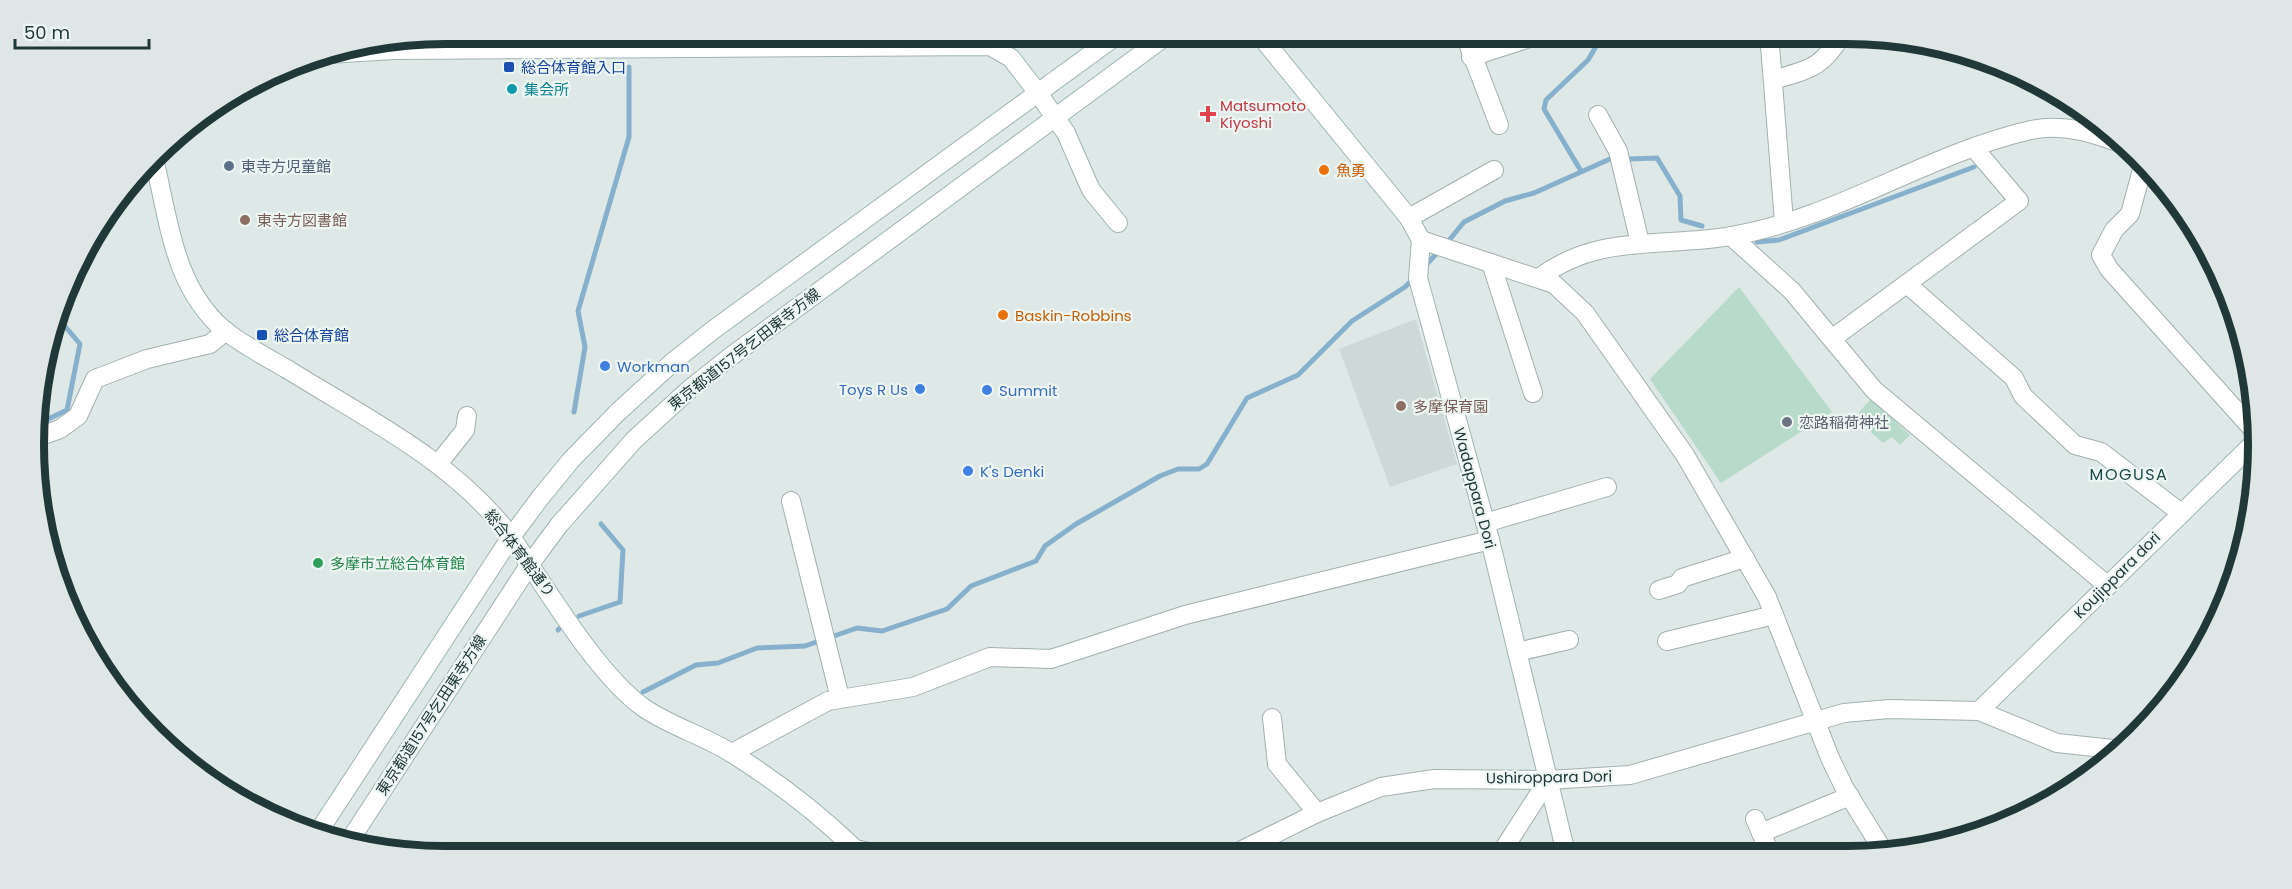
<svg xmlns="http://www.w3.org/2000/svg" width="2292" height="889" viewBox="0 0 2292 889" font-family="Poppins,'Noto Sans JP',sans-serif">
<style>
.built{fill:#ccd9d6}
.green{fill:#b7daca}
.lines{fill:none;stroke-linecap:round;stroke-linejoin:round}
.stream{stroke:#87b0cd;stroke-width:5}
.street-casing{stroke:#a1b0af;stroke-width:20}
.secondary-casing{stroke:#9eb4b2;stroke-width:20}
.street{stroke:#fff;stroke-width:18}
.secondary{stroke:#fff;stroke-width:18}
.transit-dot{fill:#1a4fb4;stroke:#eef6f4;stroke-width:2}
.culture-dot{fill:#0f9aa8;stroke:#eef6f4;stroke-width:2}
.health-dot{fill:#e0444e;stroke:#eef6f4;stroke-width:2}
.service-dot{fill:#5c6f8a;stroke:#eef6f4;stroke-width:2}
.food-dot{fill:#e8710a;stroke:#eef6f4;stroke-width:2}
.education-dot{fill:#8d6e63;stroke:#eef6f4;stroke-width:2}
.shop-dot{fill:#3f7fe0;stroke:#eef6f4;stroke-width:2}
.worship-dot{fill:#6b7280;stroke:#eef6f4;stroke-width:2}
.leisure-dot{fill:#2e9e5b;stroke:#eef6f4;stroke-width:2}
.labels{text-anchor:middle;dominant-baseline:central;stroke-width:4.5;stroke-linejoin:round;paint-order:stroke}
.transit-label{font-size:15px;fill:#164399;stroke:#eef6f4;text-anchor:start}
.culture-label{font-size:15px;fill:#0d838f;stroke:#eef6f4;text-anchor:start}
.health-label{font-size:15px;fill:#be3a42;stroke:#eef6f4;text-anchor:start}
.service-label{font-size:15px;fill:#4e5e75;stroke:#eef6f4;text-anchor:start}
.food-label{font-size:15px;fill:#c56008;stroke:#eef6f4;text-anchor:start}
.education-label{font-size:15px;fill:#785e54;stroke:#eef6f4;text-anchor:start}
.street-label{font-size:15px;fill:#203838;stroke:#eef6f4}
.shop-label{font-size:15px;fill:#366cbe;stroke:#eef6f4;text-anchor:start}
.worship-label{font-size:15px;fill:#5b616d;stroke:#eef6f4;text-anchor:start}
.leisure-label{font-size:15px;fill:#27864d;stroke:#eef6f4;text-anchor:start}
.neighbourhood-label{font-size:16px;letter-spacing:1.5px;fill:#1d4849;stroke:#eef6f4}
.rim{fill:none;stroke:#203838;stroke-width:8}
</style>
<rect width="100%" height="100%" fill="#dee9e7"/>
<path class="built" d="M1416,319L1457,464L1390,487L1339,349Z"/>
<g class="green">
<path d="M1739,287L1832,412L1721,483L1650,379Z"/>
<path d="M1871,399L1910,435L1900,445L1892,437L1883,443L1866,428L1859,412Z"/>
</g>
<g class="lines">
<g class="stream">
<path d="M1628,159L1657,158L1680,196L1681,220L1702,226"/>
<path d="M1581,171L1544,109L1546,100L1588,60L1604,33"/>
<path d="M1757,242L1779,240L1974,167"/>
<path d="M1446,244L1464,222L1505,201L1534,193L1610,159"/>
<path d="M1423,268L1440,250"/>
<path d="M574,412L585,347L578,311L629,137V67"/>
<path d="M38,424L67,410L80,344L58,318L56,310"/>
<path d="M579,616L620,602L623,550L601,524"/>
<path d="M558,630L559,629"/>
<path d="M643,692L696,665L718,663L757,648L805,646L857,628L882,631L947,609L971,586L1036,561L1045,546L1076,524L1160,476L1178,469H1199L1207,464L1247,398L1298,375L1352,321L1405,287L1413,279"/>
</g>
<defs>
<g id="street">
<path d="M1464,33L1499,125"/>
<path d="M1769,33L1784,222"/>
<path d="M711,48L720,33"/>
<path d="M997,49L1002,33"/>
<path d="M1471,57L1545,33"/>
<path d="M1773,80C1811,69 1822,68 1843,33"/>
<path d="M1598,115L1618,151L1640,243"/>
<path d="M2144,162L2130,214L2114,230L2101,255L2109,269L2257,434"/>
<path d="M1409,218L1494,170"/>
<path d="M1731,236L1792,291L1874,390L2108,586"/>
<path d="M1421,240L1554,284L1585,313L1685,455L1767,597L1830,758L1845,789L1884,852"/>
<path d="M1491,263L1533,393"/>
<path d="M1539,278C1598,233 1663,248 1731,236C1835,219 1929,153 2031,130C2065,123 2097,134 2128,146"/>
<path d="M1907,284L2014,378L2023,396L2075,445L2101,452L2181,513"/>
<path d="M1833,338L2019,201L1974,148"/>
<path d="M287,369C365,418 455,461 511,537"/>
<path d="M38,437L60,429L78,416L95,379L147,359L210,344L226,331"/>
<path d="M438,464L465,430L467,416"/>
<path d="M791,501L840,698"/>
<path d="M1485,523L1607,487"/>
<path d="M1659,590L1678,584L1682,578L1745,558"/>
<path d="M1667,641L1774,615"/>
<path d="M1517,652L1569,640"/>
<path d="M1272,718L1277,764L1317,813"/>
<path d="M732,753L828,701L913,687L990,657L1051,659L1185,615L1490,540"/>
<path d="M1755,819L1770,853"/>
<path d="M1761,833L1850,796"/>
<path d="M1501,853L1548,780"/>
<path d="M1234,854L1317,813L1381,787L1434,779L1548,780L1630,775L1844,713L1889,709L1979,711L2057,743L2122,750"/>
<path d="M821,855L855,849L884,855"/>
</g>
<g id="secondary">
<path d="M1258,33L1409,218L1421,240L1418,278L1490,540L1566,853"/>
<path d="M312,55L394,50L990,46L1011,58L1038,93L1066,133L1091,190L1118,223"/>
<path d="M154,159C169,220 173,286 224,330C243,345 266,357 287,369"/>
<path d="M511,537C546,587 596,674 644,708C672,727 705,736 733,754C776,781 819,814 855,849"/>
<path d="M1979,711L2257,440"/>
<path d="M317,834L511,537L540,498L571,460L618,412L674,361L713,330L1120,33"/>
<path d="M348,843L530,564L559,525L634,440L691,388L730,357L1170,33"/>
</g>
</defs>
<use href="#street" class="street-casing"/>
<use href="#secondary" class="secondary-casing"/>
<use href="#street" class="street"/>
<use href="#secondary" class="secondary"/>
</g>
<g class="transit-dot">
<rect x="503" y="61" width="12" height="12" rx="3"/>
<rect x="256" y="329" width="12" height="12" rx="3"/>
</g>
<circle class="culture-dot" cx="512" cy="89" r="6"/>
<path class="health-dot" d="M1205 105h6v6h6v6h-6v6h-6v-6h-6v-6h6z"/>
<circle class="service-dot" cx="229" cy="166" r="6"/>
<g class="food-dot">
<circle cx="1324" cy="170" r="6"/>
<circle cx="1003" cy="315" r="6"/>
</g>
<g class="education-dot">
<circle cx="245" cy="220" r="6"/>
<circle cx="1401" cy="406" r="6"/>
</g>
<g class="shop-dot">
<circle cx="605" cy="366" r="6"/>
<circle cx="920" cy="389" r="6"/>
<circle cx="987" cy="390" r="6"/>
<circle cx="968" cy="471" r="6"/>
</g>
<circle class="worship-dot" cx="1787" cy="422" r="6"/>
<circle class="leisure-dot" cx="318" cy="563" r="6"/>
<g class="labels">
<g class="transit-label">
<text x="521" y="67">総合体育館入口</text>
<text x="274" y="335">総合体育館</text>
</g>
<g class="culture-label">
<text x="524" y="89">集会所</text>
</g>
<g class="health-label">
<text x="1220" y="105">Matsumoto<tspan x="1220" dy="17">Kiyoshi</tspan></text>
</g>
<g class="service-label">
<text x="241" y="166">東寺方児童館</text>
</g>
<g class="food-label">
<text x="1336" y="170">魚勇</text>
<text x="1015" y="315">Baskin-Robbins</text>
</g>
<g class="education-label">
<text x="257" y="220">東寺方図書館</text>
<text x="1413" y="406">多摩保育園</text>
</g>
<g class="street-label">
<text transform="translate(744 349) rotate(-38)">東京都道157号乞田東寺方線</text>
<text transform="translate(1475 488) rotate(75)">Wadappara Dori</text>
<text transform="translate(520 553) rotate(53)">総合体育館通り</text>
<text transform="translate(2117 575) rotate(-45)">Koujippara dori</text>
<text transform="translate(431 715) rotate(-57)">東京都道157号乞田東寺方線</text>
<text transform="translate(1549 777) rotate(-1)">Ushiroppara Dori</text>
</g>
<g class="shop-label">
<text x="617" y="366">Workman</text>
<text x="908" y="389" text-anchor="end">Toys R Us</text>
<text x="999" y="390">Summit</text>
<text x="980" y="471">K's Denki</text>
</g>
<g class="worship-label">
<text x="1799" y="422">恋路稲荷神社</text>
</g>
<g class="leisure-label">
<text x="330" y="563">多摩市立総合体育館</text>
</g>
<g class="neighbourhood-label">
<text x="2129" y="474">MOGUSA</text>
</g>
</g>
<path d="M0 0H2292V889H0ZM445 44H1847A401 401 0 0 1 2248 445V445A401 401 0 0 1 1847 846H445A401 401 0 0 1 44 445V445A401 401 0 0 1 445 44Z" fill="#dee7e5" fill-rule="evenodd"/>
<path class="rim" d="M445 44H1847A401 401 0 0 1 2248 445V445A401 401 0 0 1 1847 846H445A401 401 0 0 1 44 445V445A401 401 0 0 1 445 44Z"/>
<path d="M15 39v9h134v-9" fill="none" stroke="#203838" stroke-width="3"/>
<text x="24" y="39" font-size="18" fill="#203838" stroke="#eef6f4" stroke-width="4.5" paint-order="stroke">50 m</text>
</svg>
